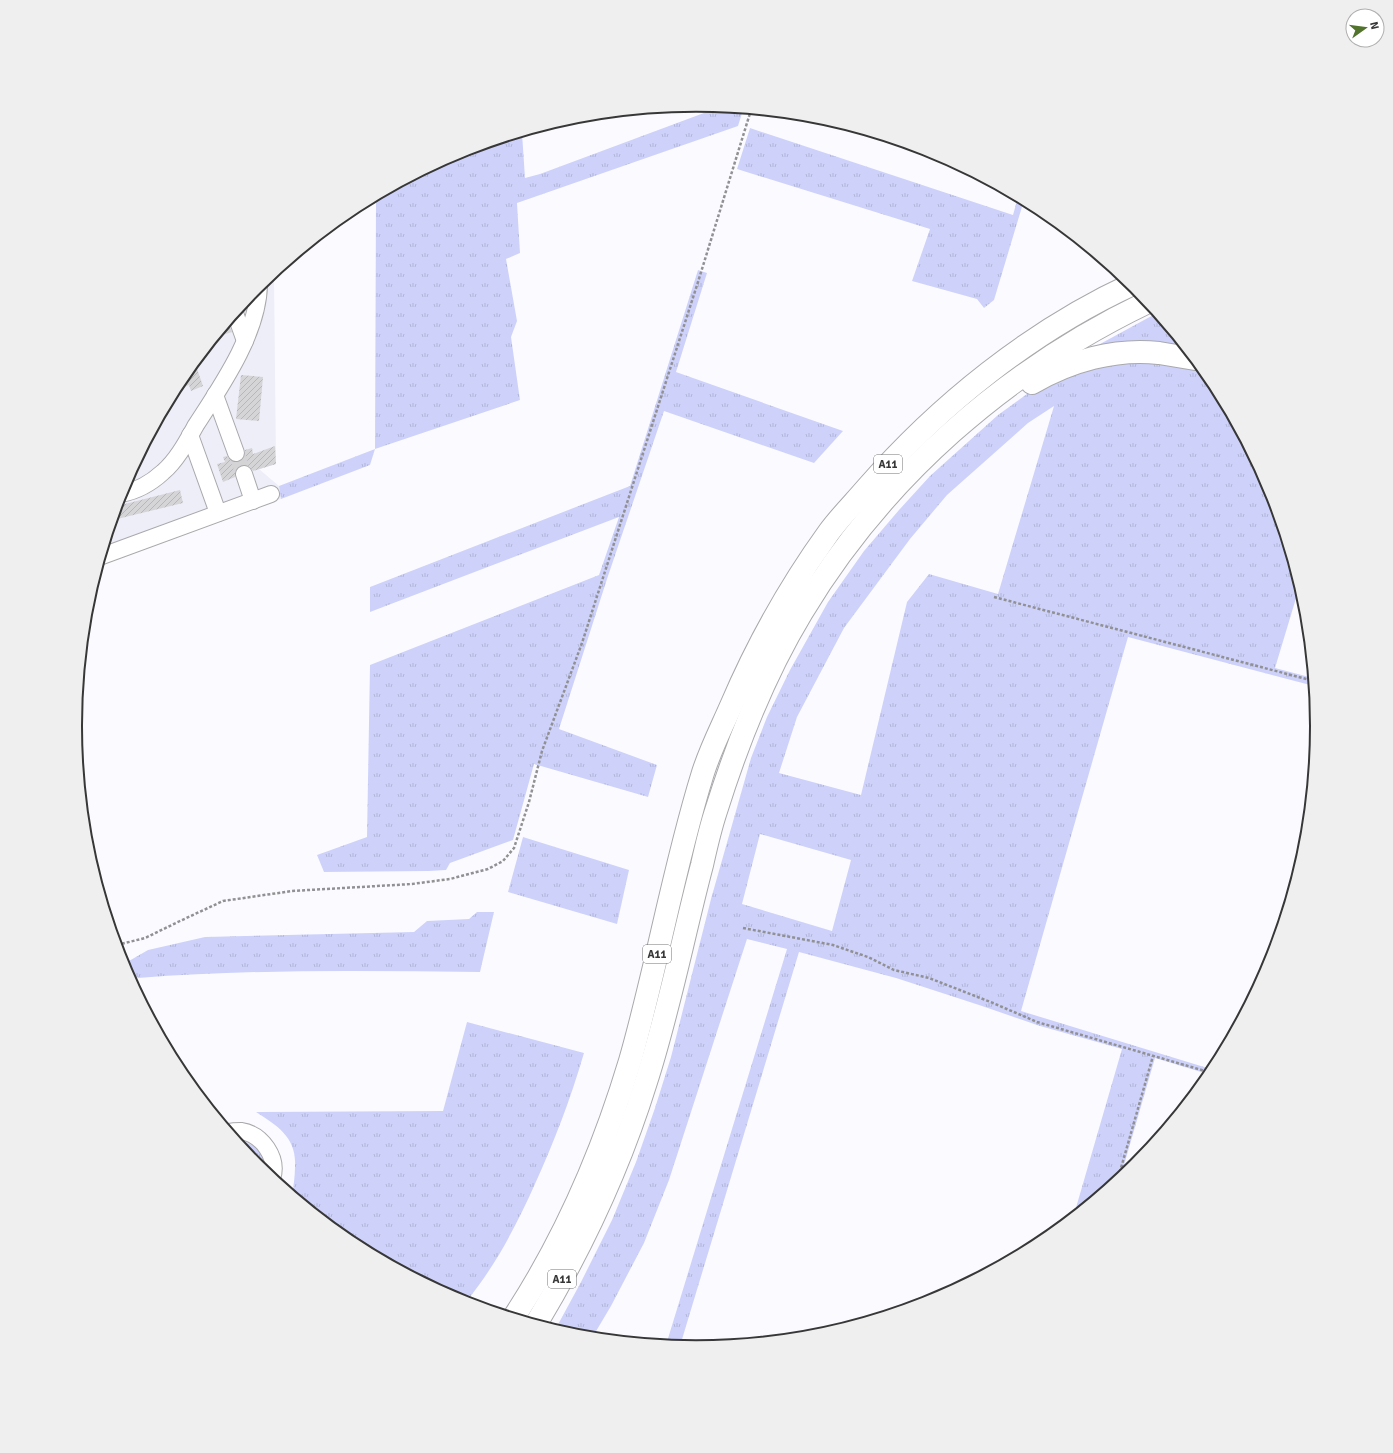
<svg xmlns="http://www.w3.org/2000/svg" width="1393" height="1453" viewBox="0 0 1393 1453" font-family="Signika,sans-serif">
<style>
.built{fill:#edeef8}
.grass{fill:url(#grass-tufts);fill-rule:evenodd}
.building{fill:url(#building-hatch)}
.lines{fill:none;stroke-linecap:round;stroke-linejoin:round}
.minor-tunnel{stroke:#d4d4d7;stroke-width:16;stroke-dasharray:16 8;stroke-linecap:butt}
.minor-casing{stroke:#a9a9ac;stroke-width:18}
.highway-casing{stroke:#a9a9ac;stroke-width:24}
.path{stroke:#919194;stroke-width:2.5;stroke-dasharray:3 2;stroke-linecap:butt}
.minor{stroke:#fff;stroke-width:16}
.highway{stroke:#fff;stroke-width:22}
.labels{text-anchor:middle;dominant-baseline:central;stroke-width:3;stroke-linejoin:round;paint-order:stroke}
.shield{fill:#fff;stroke:#737374;stroke-width:1}
.shield-label{font-size:11px;font-weight:bold;fill:#373738}
.rim{fill:none;stroke:#373738;stroke-width:2}
</style>
<defs>
<pattern id="grass-tufts" width="24" height="20" patternUnits="userSpaceOnUse"><rect width="24" height="20" fill="#ced2fb"/><path d="M3 7l-1-3M5 7V3M7 7l1-3M15 17l-1-3M17 17v-4M19 17l1-3" fill="none" stroke="#b2b5d8"/></pattern>
<pattern id="building-hatch" width="6" height="6" patternUnits="userSpaceOnUse"><rect width="6" height="6" fill="#d5d5d8"/><path d="M-1 1l2-2M0 6l6-6M5 7l2-2" fill="none" stroke="#b7b7ba"/></pattern>
</defs>
<rect width="100%" height="100%" fill="#fbfbff"/>
<path class="built" d="M274,273L276,464L259,469L279,486L281,499L99,566L122,488L180,381L257,287Z"/>
<g class="grass">
<path d="M720,107L743,110L738,126L517,203L520,253L506,259L517,321L511,337L520,400L375,449L370,465L281,499L279,486L375,449L376,197L459,152L522,133L525,178L540,174Z"/>
<path d="M750,128L1013,215L1018,197L1024,200L994,300L984,308L977,299L912,281L930,229L737,169Z"/>
<path d="M698,270L707,273L676,372L843,431L814,463L664,411L607,579L559,729L657,765L648,797L534,764L513,840L450,863L446,870L429,871L324,872L317,855L367,837L370,665L599,575L619,517L370,612V587L630,486Z"/>
<path d="M1157,313L1187,349L1089,350Z"/>
<path d="M1122,360L1190,365L1202,368L1213,381L1271,489L1300,585L1275,668L1313,678L1314,686L1128,637L1021,1011L1214,1070L1211,1075L1155,1058L1120,1179L1073,1218L1122,1049L1040,1026L979,1005L896,978L799,952L680,1346L666,1345L787,949L747,939L669,1180L644,1243L611,1306L592,1338L575,1336L555,1330L581,1282L612,1220L636,1162L655,1108L671,1057L711,899L751,758L767,717L790,670L828,602L864,551L899,510L930,476L998,415L1031,391L1048,381ZM1054,406L998,594L929,574L907,602L861,795L779,773L797,717L844,628L910,539L947,495L1028,423ZM760,834L851,860L832,931L742,904Z"/>
<path d="M523,837L629,870L617,924L508,892Z"/>
<path d="M477,912H494L480,972C366,971 252,969 138,978L122,965L148,950L205,937L414,932L427,921L469,919Z"/>
<path d="M467,1022L584,1053C571,1098 554,1142 535,1184C516,1226 495,1267 465,1303L458,1301L351,1243L293,1195C293,1186 295,1177 295,1167C297,1138 278,1126 256,1112L443,1111Z"/>
<path d="M236,1140C254,1142 266,1154 265,1173L257,1166Z"/>
</g>
<g class="building">
<path d="M228,322L232,332L216,337Z"/>
<path d="M195,363L203,386L191,391L189,385L175,390L180,381Z"/>
<path d="M241,375L263,377L259,421L236,419Z"/>
<path d="M275,446L276,464L253,471L250,467L246,465H241L237,468L235,472V477L223,482L217,464L225,462L223,457L227,456L230,460L235,462H239L243,459L245,454V450L252,448L253,454Z"/>
<path d="M180,490L183,503L113,520L117,506Z"/>
</g>
<g class="lines">
<path class="minor-tunnel" d="M236,453L244,474"/>
<defs>
<g id="minor">
<path d="M235,313L245,341"/>
<path d="M215,395L236,453"/>
<path d="M190,435L218,513"/>
<path d="M244,474L253,501"/>
<path d="M121,494C137,491 150,484 163,472C177,460 187,441 196,425C222,385 258,333 259,285"/>
<path d="M102,556L271,494"/>
<path d="M229,1132C233,1131 238,1131 241,1131C262,1134 279,1158 272,1179"/>
</g>
<g id="highway">
<path d="M1032,383C1070,361 1115,348 1159,353C1171,355 1183,357 1195,359"/>
<path d="M514,1317C565,1239 603,1151 630,1061C657,967 673,870 702,776C709,752 721,729 731,706C757,645 790,586 829,532C840,517 854,503 866,489C939,405 1031,331 1133,284"/>
<path d="M536,1324C583,1246 619,1169 646,1082C669,1011 683,937 702,865C706,847 710,829 716,811C737,744 765,673 802,612C883,477 1006,370 1148,302"/>
</g>
</defs>
<use href="#minor" class="minor-casing"/>
<use href="#highway" class="highway-casing"/>
<g class="path">
<path d="M994,597L1314,681"/>
<path d="M743,928L833,945L868,957L894,970L929,978L993,1003L1037,1022L1212,1073"/>
<path d="M117,945L145,938L180,921L223,901L292,891L412,884L450,879L488,869L503,861L514,848L529,802L542,751L582,643L698,282L751,110"/>
<path d="M1117,1182L1153,1056"/>
</g>
<use href="#minor" class="minor"/>
<use href="#highway" class="highway"/>
</g>
<g class="labels">
<g class="shield">
<rect x="874" y="455" width="28" height="18" rx="3"/>
<rect x="643" y="945" width="28" height="18" rx="3"/>
<rect x="548" y="1270" width="28" height="18" rx="3"/>
</g>
<g class="shield-label">
<text x="888" y="464">A11</text>
<text x="657" y="954">A11</text>
<text x="562" y="1279">A11</text>
</g>
</g>
<path d="M0 0H1393V1453H0ZM82 726a614 614 0 1 1 1228 0a614 614 0 1 1-1228 0Z" fill="#efefef" fill-rule="evenodd"/>
<path class="rim" d="M82 726a614 614 0 1 1 1228 0a614 614 0 1 1-1228 0Z"/>
<g transform="translate(1365 28) rotate(76)"><circle r="19" fill="#ffffff" stroke="#afafaf"/>
<path d="M0-3L7 15L0 10L-7 15Z" fill="#51732b"/>
<text y="-6" font-size="11" font-weight="bold" text-anchor="middle" fill="#373738">N</text>
</g>
</svg>
